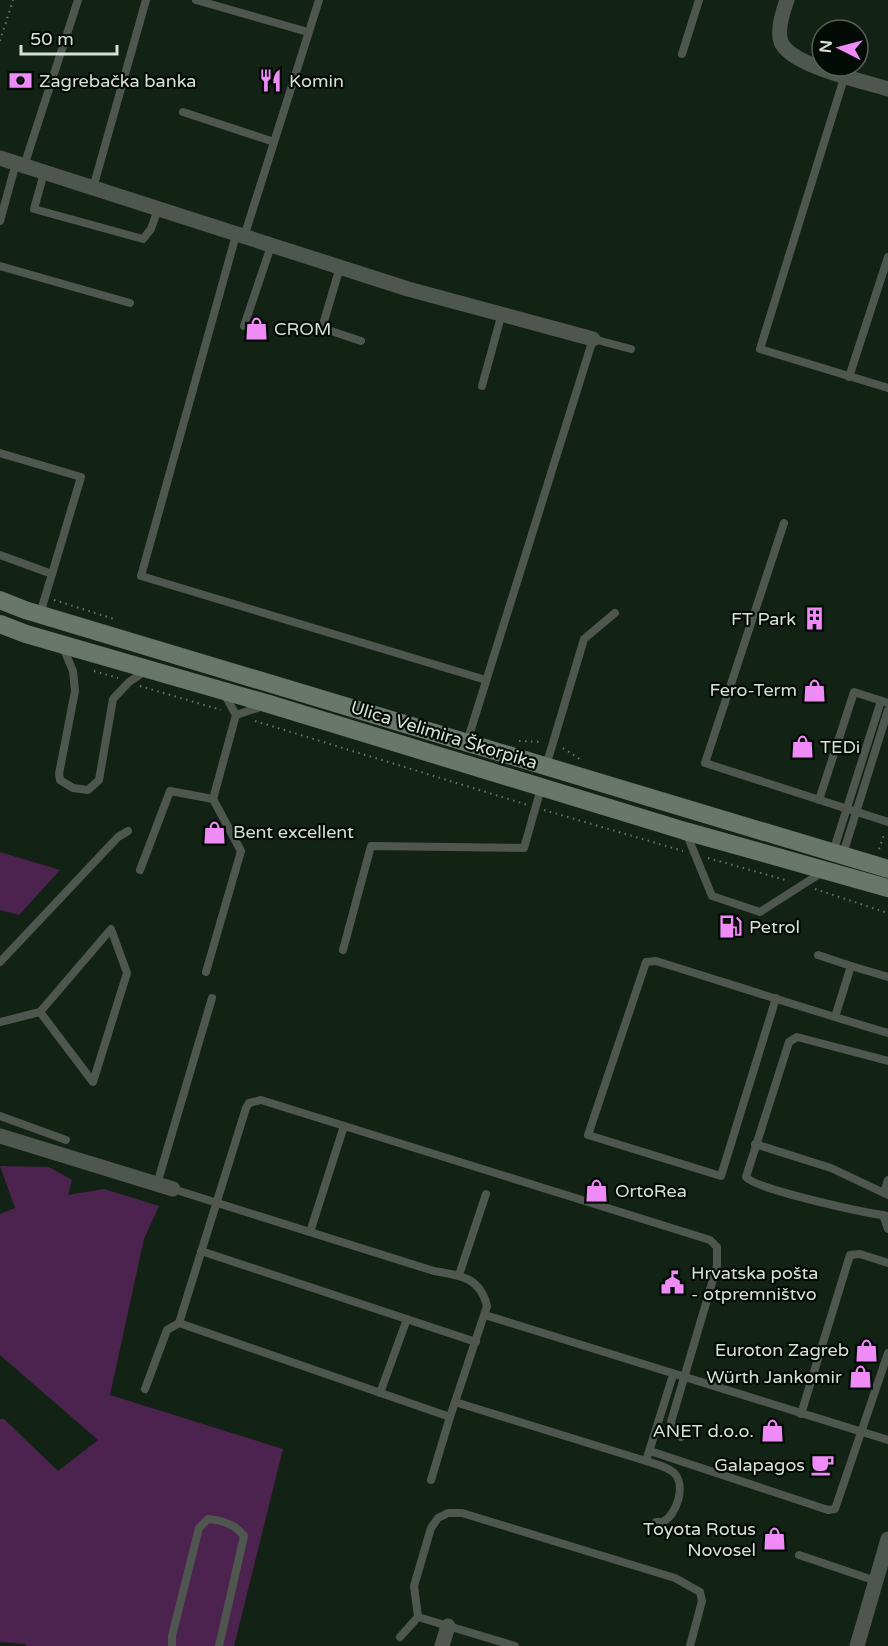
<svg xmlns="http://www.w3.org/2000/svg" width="888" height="1646" viewBox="0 0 888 1646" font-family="'Varela Round',sans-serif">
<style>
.green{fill:#4b234e}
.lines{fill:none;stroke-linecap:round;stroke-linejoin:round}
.path{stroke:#68766b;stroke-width:2;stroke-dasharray:1.5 4.5;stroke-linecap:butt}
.lane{stroke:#4e564f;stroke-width:8}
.street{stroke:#4e564f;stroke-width:15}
.secondary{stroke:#69766b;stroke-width:18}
.labels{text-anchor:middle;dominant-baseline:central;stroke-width:4.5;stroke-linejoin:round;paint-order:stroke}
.poi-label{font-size:18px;fill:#d6e0d7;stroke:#040a05;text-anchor:start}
.street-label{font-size:18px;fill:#d6e0d7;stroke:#040a05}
</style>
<rect width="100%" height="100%" fill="#122316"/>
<g class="green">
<path d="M0,852L60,870L19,915L0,910Z"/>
<path d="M0,1166L49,1167L72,1180L68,1195L104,1189L159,1206L144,1239L110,1395L283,1449L234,1646H26V1644L0,1642V1419H4L58,1471L98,1440L0,1355V1214L15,1208Z"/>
</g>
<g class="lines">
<g class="path">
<path d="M0,41L13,0"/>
<path d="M54,600L114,619"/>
<path d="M94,671L118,678"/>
<path d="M140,686L221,710"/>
<path d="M255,721L528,805"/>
<path d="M519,741L543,742"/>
<path d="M563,748L581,760"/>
<path d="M544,810L683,851"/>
<path d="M879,849L885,832"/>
<path d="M708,858L789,881"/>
<path d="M815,889L888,913"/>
</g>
<g class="lane">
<path d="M196,0L308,32"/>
<path d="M682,54L699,0"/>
<path d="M845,75L760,349L888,388"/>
<path d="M183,112L274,142"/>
<path d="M24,166L78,0"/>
<path d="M44,173L34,209L143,239L151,229L158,209"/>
<path d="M93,188L146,0"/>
<path d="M0,221L16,163"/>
<path d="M236,235L141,576L486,680"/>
<path d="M244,237L319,0"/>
<path d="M0,266L130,303"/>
<path d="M340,267L322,328L361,341"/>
<path d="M244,326L271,246"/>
<path d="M849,377L888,257"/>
<path d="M482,386L502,313"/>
<path d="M0,453L81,477L40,614"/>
<path d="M784,523L705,763L888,822"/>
<path d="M0,555L52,574"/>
<path d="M62,645L73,671L75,691L59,774L60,780L73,788L88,790L99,780L113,699L129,682L147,670"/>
<path d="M225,695L236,715L263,706"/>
<path d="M467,742L593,339L631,349"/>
<path d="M546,766L584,639L615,613"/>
<path d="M819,800L854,692L888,703"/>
<path d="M687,835L712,896L760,912L821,873"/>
<path d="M833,852L881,701"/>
<path d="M843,854L888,710"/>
<path d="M140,870L170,791L213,799"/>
<path d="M343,950L371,846L524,848L541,788"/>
<path d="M818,955L851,966L835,1017"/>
<path d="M0,962L118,837L128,831"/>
<path d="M851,966L888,977"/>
<path d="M206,972L241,851L213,799L236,715"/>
<path d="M776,998L721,1176L588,1135L646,962L656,961C733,985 810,1010 888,1033"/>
<path d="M0,1022L40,1012L111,929L127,973L93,1082L40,1012"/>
<path d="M888,1061L797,1037L789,1042L746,1177C757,1190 866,1213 888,1216"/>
<path d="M0,1116L66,1140"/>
<path d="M755,1144L831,1168L888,1195"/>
<path d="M157,1184L212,998"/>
<path d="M884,1192L888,1180"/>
<path d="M883,1215L888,1229"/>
<path d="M310,1232L344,1126"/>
<path d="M201,1251L476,1342"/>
<path d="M459,1275L486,1194"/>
<path d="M485,1315L888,1440"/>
<path d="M179,1323L246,1108L249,1103L261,1100L710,1240L717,1247V1266L671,1422L673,1430L681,1437"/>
<path d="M145,1389L167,1330L179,1323L450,1417L487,1306C480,1277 460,1275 434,1271L173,1189"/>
<path d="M380,1393L407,1319"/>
<path d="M455,1402L646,1461L673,1375"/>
<path d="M801,1414L850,1255L860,1254L888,1263"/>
<path d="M650,1451L828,1510L835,1509L888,1353"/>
<path d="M646,1461C654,1464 666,1466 673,1472C687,1484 677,1516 662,1522H656"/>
<path d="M431,1480L450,1417"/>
<path d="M799,1555L876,1581"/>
<path d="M418,1617L515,1646"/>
<path d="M400,1637L418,1617L414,1586L431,1528L438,1518L448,1513H462L675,1578L700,1592L702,1601L690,1646"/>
<path d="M172,1646V1636L199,1528L208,1519C223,1520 235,1524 244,1536L219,1646"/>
</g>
<g class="street">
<path d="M787,0C783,11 777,31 781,42C791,66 863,81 888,89"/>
<path d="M0,158L408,289L593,339"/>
<path d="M0,1136L173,1189"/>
<path d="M442,1646L448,1626"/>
<path d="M857,1646L888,1539"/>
</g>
<g class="secondary">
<path d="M0,600L25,610L888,869"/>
<path d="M0,624L26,634L269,704L685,831L888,888"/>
</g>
</g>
<defs>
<symbol id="bank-bare" viewBox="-9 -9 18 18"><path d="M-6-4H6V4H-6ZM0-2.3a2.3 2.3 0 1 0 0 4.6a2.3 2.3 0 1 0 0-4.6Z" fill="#ef8bf6" stroke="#040a05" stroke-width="2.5" paint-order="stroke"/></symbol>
<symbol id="restaurant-bare" viewBox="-9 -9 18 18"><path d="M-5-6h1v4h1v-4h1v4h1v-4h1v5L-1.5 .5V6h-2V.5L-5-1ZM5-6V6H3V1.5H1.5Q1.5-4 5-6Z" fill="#ef8bf6" stroke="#040a05" stroke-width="2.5" paint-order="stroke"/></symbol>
<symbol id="shop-bare" viewBox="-9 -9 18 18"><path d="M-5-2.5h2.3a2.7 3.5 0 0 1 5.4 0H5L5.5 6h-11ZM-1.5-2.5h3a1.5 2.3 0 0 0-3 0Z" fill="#ef8bf6" stroke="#040a05" stroke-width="2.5" paint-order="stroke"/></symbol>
<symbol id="building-bare" viewBox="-9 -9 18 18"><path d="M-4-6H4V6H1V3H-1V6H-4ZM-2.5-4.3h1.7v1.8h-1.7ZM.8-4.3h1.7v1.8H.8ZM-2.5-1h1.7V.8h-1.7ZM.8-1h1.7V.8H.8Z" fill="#ef8bf6" stroke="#040a05" stroke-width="2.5" paint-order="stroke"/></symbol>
<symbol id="fuel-bare" viewBox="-9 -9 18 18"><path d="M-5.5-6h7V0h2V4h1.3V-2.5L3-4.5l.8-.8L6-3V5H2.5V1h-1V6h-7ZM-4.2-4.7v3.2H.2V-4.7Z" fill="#ef8bf6" stroke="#040a05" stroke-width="2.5" paint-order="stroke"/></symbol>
<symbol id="civic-bare" viewBox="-9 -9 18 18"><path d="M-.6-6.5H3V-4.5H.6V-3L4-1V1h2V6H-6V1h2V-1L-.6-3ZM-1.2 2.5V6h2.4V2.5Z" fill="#ef8bf6" stroke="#040a05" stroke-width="2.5" paint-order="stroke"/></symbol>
<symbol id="cafe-bare" viewBox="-9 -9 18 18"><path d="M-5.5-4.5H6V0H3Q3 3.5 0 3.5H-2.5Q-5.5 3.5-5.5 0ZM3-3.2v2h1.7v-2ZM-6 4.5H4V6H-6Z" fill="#ef8bf6" stroke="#040a05" stroke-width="2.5" paint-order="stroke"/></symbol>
</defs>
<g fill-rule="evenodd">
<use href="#bank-bare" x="4" y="64" width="33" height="33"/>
<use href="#restaurant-bare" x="254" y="64" width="33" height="33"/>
<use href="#shop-bare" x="240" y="312" width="33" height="33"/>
<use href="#building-bare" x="798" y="602" width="33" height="33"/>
<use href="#shop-bare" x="798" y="674" width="33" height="33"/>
<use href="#shop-bare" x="786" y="730" width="33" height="33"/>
<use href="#shop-bare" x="198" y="816" width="33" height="33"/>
<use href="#fuel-bare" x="714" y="910" width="33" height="33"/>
<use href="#shop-bare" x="580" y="1174" width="33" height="33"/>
<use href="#civic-bare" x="656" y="1266" width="33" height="33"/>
<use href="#shop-bare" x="850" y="1334" width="33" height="33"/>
<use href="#shop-bare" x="844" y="1360" width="33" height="33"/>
<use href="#shop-bare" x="756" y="1414" width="33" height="33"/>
<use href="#cafe-bare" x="806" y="1448" width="33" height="33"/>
<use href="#shop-bare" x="758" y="1522" width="33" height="33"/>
</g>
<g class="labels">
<g class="poi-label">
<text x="39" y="81">Zagrebačka banka</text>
<text x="289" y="81">Komin</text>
<text x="274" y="329">CROM</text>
<text x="796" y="619" text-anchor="end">FT Park</text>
<text x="797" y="690" text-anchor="end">Fero-Term</text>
<text x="820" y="747">TEDi</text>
<text x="233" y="832">Bent excellent</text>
<text x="749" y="927">Petrol</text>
<text x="615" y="1191">OrtoRea</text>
<text x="691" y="1273">Hrvatska pošta<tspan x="691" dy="21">- otpremništvo</tspan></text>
<text x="849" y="1350" text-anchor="end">Euroton Zagreb</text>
<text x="842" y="1377" text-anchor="end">Würth Jankomir</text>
<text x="754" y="1431" text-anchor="end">ANET d.o.o.</text>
<text x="805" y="1465" text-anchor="end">Galapagos</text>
<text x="756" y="1529" text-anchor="end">Toyota Rotus<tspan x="756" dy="21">Novosel</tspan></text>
</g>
<g class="street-label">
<text transform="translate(444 735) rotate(17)">Ulica Velimira Škorpika</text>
</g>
</g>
<g transform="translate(840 48) rotate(276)"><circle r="28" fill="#040a05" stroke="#586059" stroke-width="1.5"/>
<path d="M0-4.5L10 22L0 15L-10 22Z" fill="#ef8bf6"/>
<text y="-9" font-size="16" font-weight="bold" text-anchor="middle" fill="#d6e0d7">N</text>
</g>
<path d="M21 45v9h96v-9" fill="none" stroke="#d6e0d7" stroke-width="3"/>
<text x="30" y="45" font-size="18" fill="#d6e0d7" stroke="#040a05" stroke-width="4.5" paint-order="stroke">50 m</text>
</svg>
